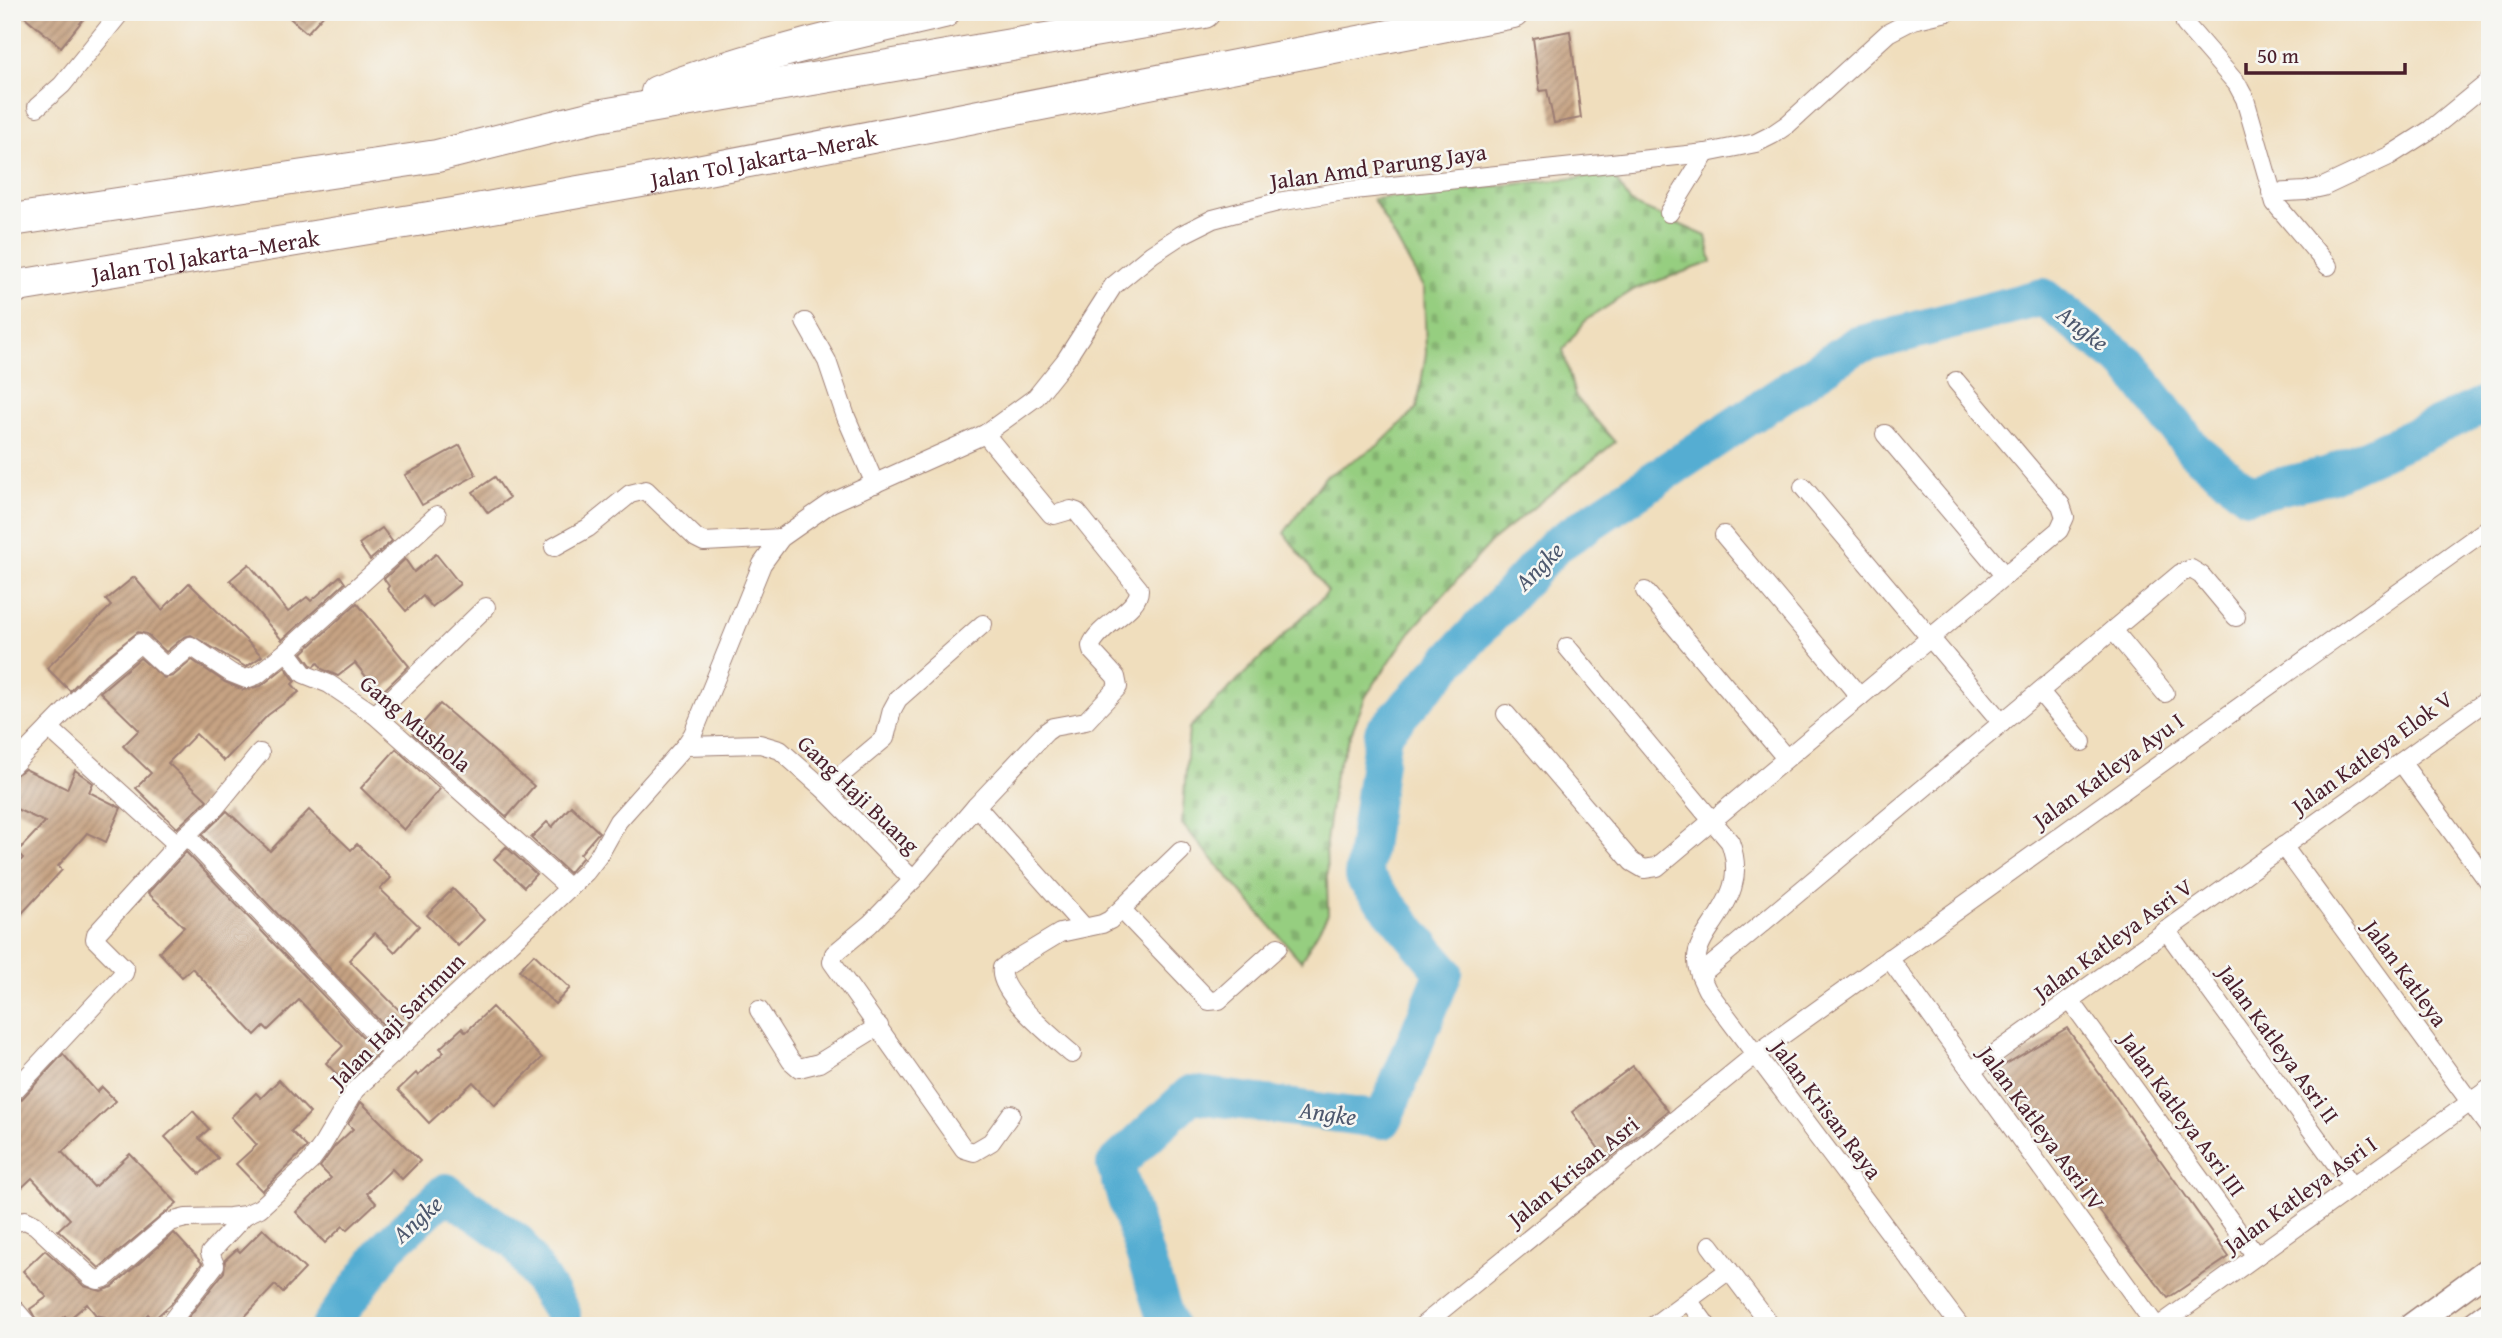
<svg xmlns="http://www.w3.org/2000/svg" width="2502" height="1338" viewBox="0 0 2502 1338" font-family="'Gentium Book Plus',serif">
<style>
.cemetery{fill:url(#cemetery-stones);stroke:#707656;stroke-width:2}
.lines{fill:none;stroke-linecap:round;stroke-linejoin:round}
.river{stroke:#55add2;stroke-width:38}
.building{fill:url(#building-hatch)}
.street-casing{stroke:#9d7e74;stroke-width:20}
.secondary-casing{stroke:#9d7e74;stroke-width:27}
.highway-casing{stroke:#9d7e74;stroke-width:34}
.street{stroke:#fff;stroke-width:18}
.secondary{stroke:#fff;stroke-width:24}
.highway{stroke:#fff;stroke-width:32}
.labels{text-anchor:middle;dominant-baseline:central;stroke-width:5;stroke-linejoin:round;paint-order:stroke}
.street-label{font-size:23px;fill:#4a1f2b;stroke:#f6f6f2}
.water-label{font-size:24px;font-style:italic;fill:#4e586e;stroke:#f6f6f2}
</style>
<defs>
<pattern id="cemetery-stones" width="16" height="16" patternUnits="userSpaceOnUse" patternTransform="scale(1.75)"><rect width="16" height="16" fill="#96ce80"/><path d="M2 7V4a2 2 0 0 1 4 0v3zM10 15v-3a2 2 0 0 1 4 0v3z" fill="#83b06f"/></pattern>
<pattern id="building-hatch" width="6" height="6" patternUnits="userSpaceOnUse" patternTransform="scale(1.75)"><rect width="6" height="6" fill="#c6a383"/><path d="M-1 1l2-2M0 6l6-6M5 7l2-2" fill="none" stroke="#a3846b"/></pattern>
</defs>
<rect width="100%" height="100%" fill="#f6f6f2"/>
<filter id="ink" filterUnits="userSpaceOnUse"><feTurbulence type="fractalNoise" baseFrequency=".0143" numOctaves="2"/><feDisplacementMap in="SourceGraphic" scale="14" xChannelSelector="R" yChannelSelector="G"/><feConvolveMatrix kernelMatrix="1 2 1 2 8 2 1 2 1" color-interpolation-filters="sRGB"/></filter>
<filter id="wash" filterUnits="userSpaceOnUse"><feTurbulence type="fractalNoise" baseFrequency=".00686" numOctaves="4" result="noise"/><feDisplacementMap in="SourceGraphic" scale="28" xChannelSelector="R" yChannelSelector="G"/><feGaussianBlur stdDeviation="1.57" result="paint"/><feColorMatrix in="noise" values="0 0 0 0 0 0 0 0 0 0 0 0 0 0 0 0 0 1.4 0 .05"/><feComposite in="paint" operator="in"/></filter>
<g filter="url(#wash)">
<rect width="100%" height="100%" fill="#f0debd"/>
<path class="cemetery" d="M1612,174L1631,203L1706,236L1712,262L1635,289L1586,320L1563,350L1575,396L1615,442L1493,540L1410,632L1366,696L1335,774L1326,842L1328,914L1301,961L1182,824L1189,728L1328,592L1284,533L1325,477L1379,445L1417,408L1426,353L1424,289L1373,199Z"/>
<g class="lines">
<g class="river">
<path d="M330,1326L388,1246L446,1192L518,1243L562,1313V1326"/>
<path d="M1168,1326L1115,1165L1191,1094L1383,1120L1444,972L1363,876L1383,733L1556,545L1855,346L2043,297L2128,364L2194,450L2248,494L2329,475L2490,402"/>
</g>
</g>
<g id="blocks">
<g class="building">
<path d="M19,12H89L61,47Z"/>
<path d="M283,12H326L307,33Z"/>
<path d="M1570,31L1581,118L1554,123L1547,90L1540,91L1533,38Z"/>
<path d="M460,445L476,475L422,505L405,475Z"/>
<path d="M495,477L509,498L488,513L473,492Z"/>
<path d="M382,528L392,541L370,560L359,544Z"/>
<path d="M436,554L460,584L432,607L423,596L406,611L387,589L389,586L384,579L405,559L414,572Z"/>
<path d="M249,564L288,612L307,597L311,601L340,576L345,583L282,640L230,580Z"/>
<path d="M134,577L162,610L189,583L262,656L246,667L191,635L184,637L166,652L147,634L138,632L90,670L70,691L47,668L111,606L106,600Z"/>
<path d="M357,603L409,666L380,694L355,663L338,676L322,669L318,663L314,666L311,665L302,653Z"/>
<path d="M140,658L164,678L173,676L192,660L225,682L243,690L261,686L285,667L295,681L292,684L299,692L268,715L224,761L196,734L168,763L207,800L177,828L136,788L151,773L123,746L139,730L100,692Z"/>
<path d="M440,704L534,786L507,817L413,734Z"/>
<path d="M396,749L440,789L404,830L361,788Z"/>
<path d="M25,769L67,789L75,770L93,783L89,792L121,808L106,842L87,833L58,866L62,870L12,924V870L23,858L17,852L45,822L12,807V777Z"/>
<path d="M571,806L599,832L580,854L583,857L569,873L531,838L547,822L552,827Z"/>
<path d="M309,810L351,850L357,844L391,878L380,889L419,926L395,952L375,933L349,960L411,1022L395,1037L202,835L227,811L270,851Z"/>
<path d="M506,847L536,874L524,887L494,859Z"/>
<path d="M186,852L378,1053L346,1084L326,1063L343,1046L299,1000L268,1030L264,1026L255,1035L192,968L182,977L159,952L184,927L148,893Z"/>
<path d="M453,889L484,920L458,946L427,915Z"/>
<path d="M534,954L570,988L555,1004L519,970Z"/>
<path d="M492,1007L542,1058L495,1105L473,1082L429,1123L398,1090L416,1073L418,1076L444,1052L440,1048L462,1028L466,1032Z"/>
<path d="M2067,1028L2229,1257L2168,1298L1991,1073Z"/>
<path d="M63,1054L97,1092L102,1087L116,1101L62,1152L94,1187L130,1154L177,1203L99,1268L58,1230L70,1219L32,1178L12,1197V1104L20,1101Z"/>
<path d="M1633,1066L1668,1111L1607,1160L1572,1112Z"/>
<path d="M279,1080L310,1113L291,1131L307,1147L262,1191L236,1164L257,1145L231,1117L256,1093L261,1098Z"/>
<path d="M361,1102L420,1161L402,1179L392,1169L367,1193L376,1203L347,1230L343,1226L325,1243L296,1212L331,1178L320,1167L335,1146L353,1129L348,1124Z"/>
<path d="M193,1111L209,1129L199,1138L218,1158L200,1174L165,1137Z"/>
<path d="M263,1229L305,1269L283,1292L275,1285L236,1326H196L188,1318L224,1272L225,1260L237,1249L240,1252Z"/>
<path d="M174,1233L202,1263L171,1304L153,1320L148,1314L135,1326H110L105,1317L96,1315L87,1304L68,1320L65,1316L52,1326H40L30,1309L47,1297L23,1271L45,1250L84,1286L101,1291L112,1287Z"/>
</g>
</g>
</g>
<g filter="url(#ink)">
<use href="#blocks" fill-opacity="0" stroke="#9d7e74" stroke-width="2"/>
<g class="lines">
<defs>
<g id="street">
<path d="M2184,12L2185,24L2237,84L2245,99L2275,203L2328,266"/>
<path d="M37,107L62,85L121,12"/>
<path d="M2271,193L2305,191L2323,187L2389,156L2430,130L2490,81"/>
<path d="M1669,213L1706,153"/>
<path d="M805,322L827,361L846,417L875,484"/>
<path d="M985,434L1051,514L1054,515L1071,510L1077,512L1139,589C1140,610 1098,625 1091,646L1092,651L1116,677L1118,687L1086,721L1053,727L1046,732L976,806L913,880L870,924L834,954L832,962L964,1149L974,1152L991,1142L1011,1114"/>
<path d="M1885,434L2005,576"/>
<path d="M1803,487L2002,723"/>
<path d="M437,515L287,651L304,674L329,684L375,715L569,888"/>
<path d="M1724,535L1860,697"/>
<path d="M554,547L588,528L630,494L646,490L696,538L704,542L781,538"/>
<path d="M1645,591L1786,758"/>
<path d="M2113,630L2165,693"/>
<path d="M1567,647L1730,842C1743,877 1730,899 1710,928C1704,937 1697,948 1697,958C1696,969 1702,980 1707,990L1960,1326"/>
<path d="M2040,692L2082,742"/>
<path d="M1506,714L1632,862L1644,869L1657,867L2059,530L2065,517L2061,505L1956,381"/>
<path d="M375,715L486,607"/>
<path d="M49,728L177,844"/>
<path d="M685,746L760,744L780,750L824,789L913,880"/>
<path d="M2401,762L2490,884"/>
<path d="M12,766L97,679L140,643L166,667L191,646L231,673L246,679L257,675L287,651"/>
<path d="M824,789L885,738L892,710L898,699L983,624"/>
<path d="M976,806L1084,927"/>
<path d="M186,835L393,1052"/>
<path d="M2283,846L2490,1129"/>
<path d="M1122,910L1209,1001L1219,1000L1278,947"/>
<path d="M2166,930L2353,1187"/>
<path d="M1889,958L2156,1326"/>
<path d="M1700,975L2181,573L2191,569L2201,575L2236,617"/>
<path d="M2070,1000L2256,1256"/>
<path d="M759,1010L791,1061L799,1068L819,1063L879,1026"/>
<path d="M1072,1054C1054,1038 997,993 1002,968L1060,933L1102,924L1110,920L1181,851"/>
<path d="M1971,1071L2490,698"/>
<path d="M12,1093L124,973L125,969L95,939L96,934L186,835L215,808L260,753"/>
<path d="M12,1223L25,1220L35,1225L91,1277L98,1280L105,1278L170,1222L186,1218L230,1217L245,1215L260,1208L310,1162L323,1144L355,1090L586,872L599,855L618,821L685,746L693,734L762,564L781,538L831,503L985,434L1036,397L1065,361L1113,286L1152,254L1181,235L1213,219L1278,202L1344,191L1706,153L1756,143L1772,135L1788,124L1888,33L1913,20L1947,12"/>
<path d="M1710,1245L1771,1326"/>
<path d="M1688,1300L1707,1326"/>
<path d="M12,1306L29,1326"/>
<path d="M92,1326H99"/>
<path d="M168,1326L215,1265L210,1253L245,1215"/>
<path d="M1422,1326L1755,1055L2490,527"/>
<path d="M1653,1326L1729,1270"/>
<path d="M2159,1326L2490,1088"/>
</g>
<g id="secondary">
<path d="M2411,1326L2490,1268"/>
<path d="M2471,1326L2490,1312"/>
</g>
<g id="highway">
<path d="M657,92C750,56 848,34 944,12"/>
<path d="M12,220L437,156L597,116L1204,12"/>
<path id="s1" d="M12,287L453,214L687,173L1513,12"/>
</g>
</defs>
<use href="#street" class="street-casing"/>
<use href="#secondary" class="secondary-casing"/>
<use href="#highway" class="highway-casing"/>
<use href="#street" class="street"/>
<use href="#secondary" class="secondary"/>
<use href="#highway" class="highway"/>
</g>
</g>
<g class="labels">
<g class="street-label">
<text stroke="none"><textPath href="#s1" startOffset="763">Jalan Tol Jakarta–Merak</textPath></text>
<text transform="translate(1378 166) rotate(-8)">Jalan Amd Parung Jaya</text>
<text stroke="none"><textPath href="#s1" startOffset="196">Jalan Tol Jakarta–Merak</textPath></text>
<text transform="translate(416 723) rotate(40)">Gang Mushola</text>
<text transform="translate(2372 752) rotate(-36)">Jalan Katleya Elok V</text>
<text transform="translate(2108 770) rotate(-36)">Jalan Katleya Ayu I</text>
<text transform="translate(859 794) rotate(44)">Gang Haji Buang</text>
<text transform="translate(2113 939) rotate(-36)">Jalan Katleya Asri V</text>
<text transform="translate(2406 973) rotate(54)">Jalan Katleya</text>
<text transform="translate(397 1020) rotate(-45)">Jalan Haji Sarimun</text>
<text transform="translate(2279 1044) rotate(54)">Jalan Katleya Asri II</text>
<text transform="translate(1827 1109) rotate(53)">Jalan Krisan Raya</text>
<text transform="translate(2183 1114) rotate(54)">Jalan Katleya Asri III</text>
<text transform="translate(2042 1128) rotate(54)">Jalan Katleya Asri IV</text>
<text transform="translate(1573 1171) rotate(-39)">Jalan Krisan Asri</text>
<text transform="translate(2300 1194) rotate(-36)">Jalan Katleya Asri I</text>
</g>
<g class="water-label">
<text transform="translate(2083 328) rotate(38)">Angke</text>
<text transform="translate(1539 566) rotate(-45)">Angke</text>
<text transform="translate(1328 1113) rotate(8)">Angke</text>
<text transform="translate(417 1219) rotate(-42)">Angke</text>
</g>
</g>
<rect width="2502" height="1338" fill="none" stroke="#f6f6f2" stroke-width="42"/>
<path d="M2246 63v10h159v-10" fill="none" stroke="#4a1f2b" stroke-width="3.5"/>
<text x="2257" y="63" font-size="21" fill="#4a1f2b" stroke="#f6f6f2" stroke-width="5" paint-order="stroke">50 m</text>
</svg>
